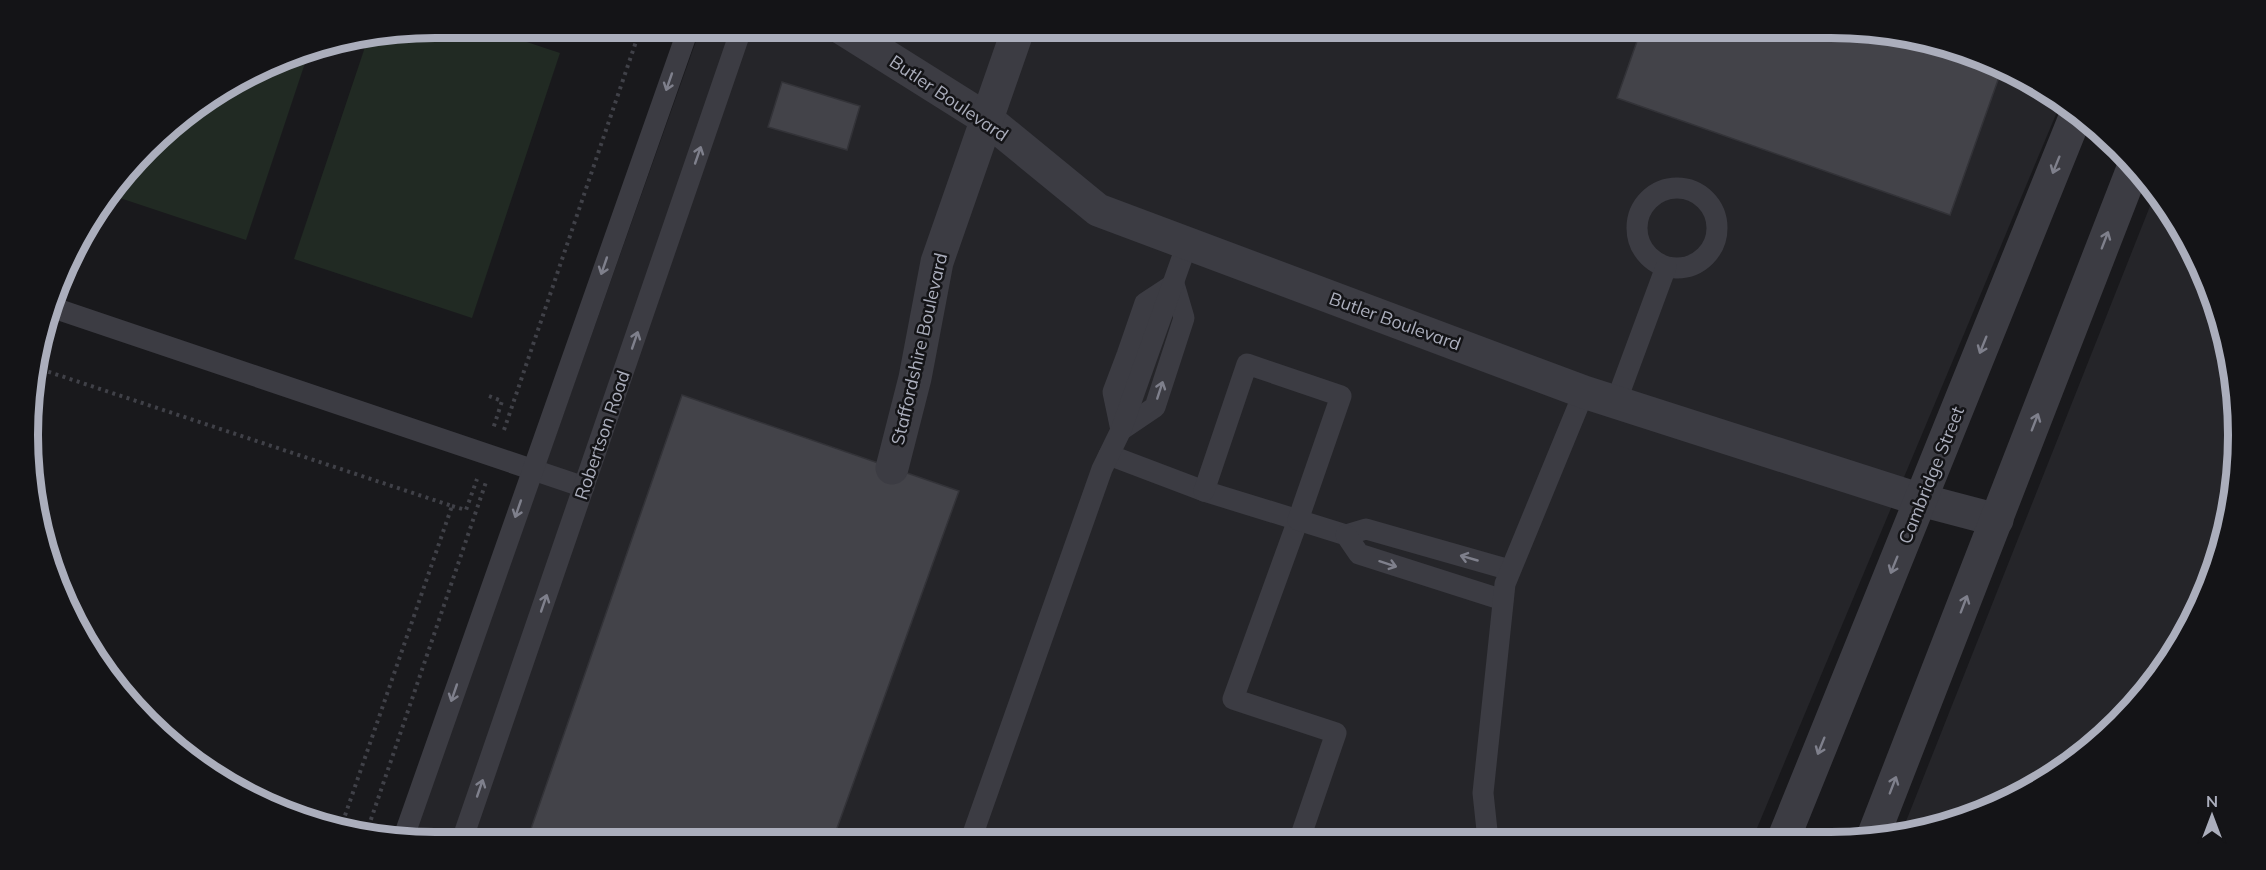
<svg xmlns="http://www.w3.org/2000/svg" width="2266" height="870" viewBox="0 0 2266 870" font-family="Mulish,sans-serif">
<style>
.built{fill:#252529}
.green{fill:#212a23}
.building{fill:#434349;stroke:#333338;stroke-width:1.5}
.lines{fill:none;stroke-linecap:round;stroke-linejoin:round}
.path{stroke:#404148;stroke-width:4;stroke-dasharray:3 4.5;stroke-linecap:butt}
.service{stroke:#3c3c43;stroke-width:21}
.minor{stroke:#3c3c43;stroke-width:33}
.tertiary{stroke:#3c3c43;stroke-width:33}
.oneway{stroke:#7f808c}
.labels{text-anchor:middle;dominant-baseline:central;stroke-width:5;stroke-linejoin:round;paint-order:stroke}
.street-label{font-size:18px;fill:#abaebc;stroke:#141417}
.rim{fill:none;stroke:#abaebc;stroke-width:8}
</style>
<rect width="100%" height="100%" fill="#19191c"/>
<g class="built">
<path d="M701,27H1831L1937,41L2012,69L2062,100L1752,840L435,843L412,840Z"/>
<path d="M2156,191L2185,231L2217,304L2236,382L2238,462L2225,541L2170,661L2100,742L2011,801L1901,834Z"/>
</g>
<g class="green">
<path d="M435,27H482L560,53L472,318L294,259L368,38Z"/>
<path d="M310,48L246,240L111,195L166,128L231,81Z"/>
</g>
<g class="building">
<path d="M1642,27H1831L1937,41L2003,66L1950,215L1617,98Z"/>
<path d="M782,82L860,106L847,150L768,127Z"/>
<path d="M682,395L959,491L832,842L526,843Z"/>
</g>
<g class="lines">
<g class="path">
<path d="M34,367L452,506L340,830"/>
<path d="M489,396L502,401L493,429"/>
<path d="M504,430L641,27"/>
<path d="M452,506L466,510L477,479"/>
<path d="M366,834L486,482"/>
</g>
<g class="service">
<circle cx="1677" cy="228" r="40"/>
<path d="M48,306L584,487"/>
<path d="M1616,402L1666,267"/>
<path d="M1121,430L1155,407L1184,318L1174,284"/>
<path d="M1121,430L1113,392L1127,355L1145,303L1174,284"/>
<path d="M1109,455L1204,491L1298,520L1233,699L1336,733L1299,841"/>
<path d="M1204,491L1247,364L1341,396L1298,520L1346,535L1366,529L1510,570"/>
<path d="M1346,535L1359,554L1503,600"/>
<path d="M403,839L689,27"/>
<path d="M1488,840L1483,793L1505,584L1584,392"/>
<path d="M970,842L1102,469L1121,430L1187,244"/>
<path d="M461,843L742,27"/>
</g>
<g class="minor">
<path d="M840,27L988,120L1098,210L1584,392L1921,500L1997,520"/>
<path d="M892,468L915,378L937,262L1019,27"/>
</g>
<g class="tertiary">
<path d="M1872,839L2135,163"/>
<path d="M1783,840L2078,110"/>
</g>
</g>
<defs><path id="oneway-shaft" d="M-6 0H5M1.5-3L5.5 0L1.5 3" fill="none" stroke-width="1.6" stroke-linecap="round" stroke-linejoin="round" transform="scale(1.5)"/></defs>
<g class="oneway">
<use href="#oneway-shaft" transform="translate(669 82) rotate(109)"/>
<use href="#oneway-shaft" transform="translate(698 155) rotate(-71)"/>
<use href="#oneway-shaft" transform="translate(2056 165) rotate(112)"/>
<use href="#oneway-shaft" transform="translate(2105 240) rotate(-69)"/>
<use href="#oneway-shaft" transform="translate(604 266) rotate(109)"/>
<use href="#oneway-shaft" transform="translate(635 340) rotate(-71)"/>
<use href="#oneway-shaft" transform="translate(1983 345) rotate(112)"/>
<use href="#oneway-shaft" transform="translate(1160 390) rotate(-72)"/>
<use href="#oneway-shaft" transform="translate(2035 422) rotate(-69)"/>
<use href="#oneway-shaft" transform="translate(518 509) rotate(109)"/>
<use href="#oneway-shaft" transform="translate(1469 558) rotate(-164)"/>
<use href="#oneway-shaft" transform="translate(1388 564) rotate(18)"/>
<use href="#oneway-shaft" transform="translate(1894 565) rotate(112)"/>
<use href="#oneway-shaft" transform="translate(544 603) rotate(-71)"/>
<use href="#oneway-shaft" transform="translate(1964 604) rotate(-69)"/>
<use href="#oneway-shaft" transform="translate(454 693) rotate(109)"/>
<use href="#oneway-shaft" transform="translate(1821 746) rotate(112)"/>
<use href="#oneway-shaft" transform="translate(1893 785) rotate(-69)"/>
<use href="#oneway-shaft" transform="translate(480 788) rotate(-71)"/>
</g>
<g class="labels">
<g class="street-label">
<text transform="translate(949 98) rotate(34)">Butler Boulevard</text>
<text transform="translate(1395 321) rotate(20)">Butler Boulevard</text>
<text transform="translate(919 349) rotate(-77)">Staffordshire Boulevard</text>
<text transform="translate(602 435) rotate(-71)">Robertson Road</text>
<text transform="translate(1931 475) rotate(-68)">Cambridge Street</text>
</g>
</g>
<path d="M0 0H2266V870H0ZM435 38H1831A397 397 0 0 1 2228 435V435A397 397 0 0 1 1831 832H435A397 397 0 0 1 38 435V435A397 397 0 0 1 435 38Z" fill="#141417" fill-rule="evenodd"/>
<path class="rim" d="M435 38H1831A397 397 0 0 1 2228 435V435A397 397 0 0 1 1831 832H435A397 397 0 0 1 38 435V435A397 397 0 0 1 435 38Z"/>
<g transform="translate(2212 816)" stroke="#141417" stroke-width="4.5" paint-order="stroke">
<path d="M0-4.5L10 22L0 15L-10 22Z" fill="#abaebc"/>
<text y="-9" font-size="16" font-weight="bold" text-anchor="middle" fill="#abaebc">N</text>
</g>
</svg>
